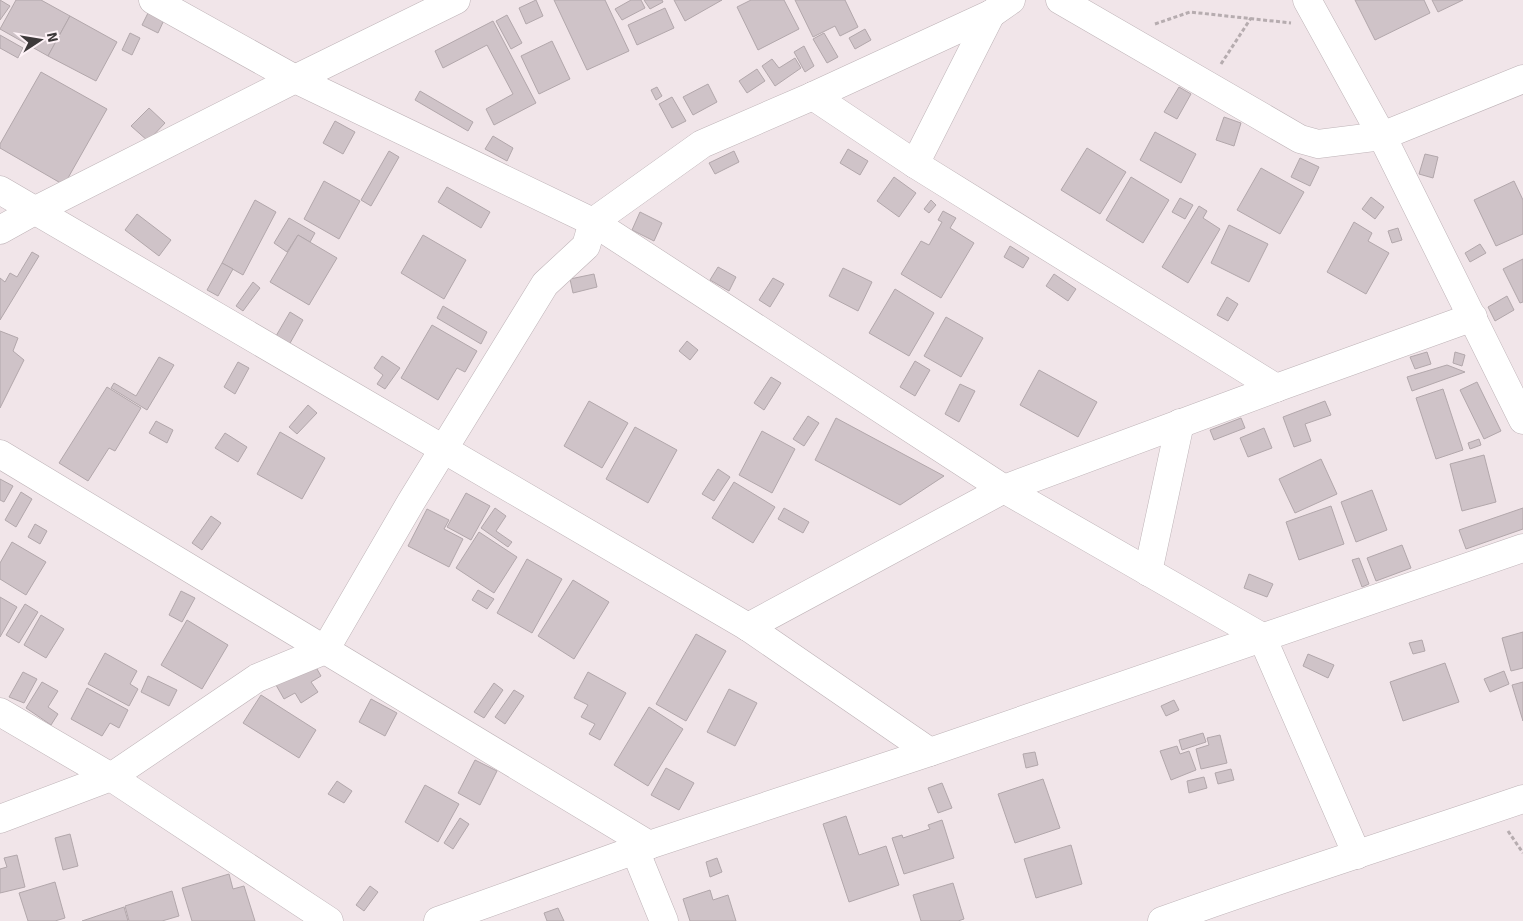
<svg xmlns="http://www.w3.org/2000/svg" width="1523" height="921" viewBox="0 0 1523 921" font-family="Signika,sans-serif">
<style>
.building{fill:#cfc3c8;stroke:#b2a7ab}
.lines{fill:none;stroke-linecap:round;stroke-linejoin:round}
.minor-casing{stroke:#beb3b7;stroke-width:29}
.path{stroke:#b6acaf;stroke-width:3;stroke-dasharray:4 2.5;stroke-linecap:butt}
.minor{stroke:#fff;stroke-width:28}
</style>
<rect width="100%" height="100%" fill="#f1e5e9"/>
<g class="building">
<path d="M0,0L10,6L0,20Z"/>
<path d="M16,0H41L70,16L48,56L0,29Z"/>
<path d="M536,0L543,16L526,24L519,8Z"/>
<path d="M554,0H605L629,51L587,70Z"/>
<path d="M631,0H641L645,8L622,20L615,9Z"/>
<path d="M644,0H662L663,2L650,9Z"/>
<path d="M674,0H722L685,21Z"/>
<path d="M751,0H784L799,29L758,50L737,7Z"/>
<path d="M795,0H845L858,27L840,36L835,26L813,37Z"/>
<path d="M1355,0H1424L1430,13L1375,40Z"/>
<path d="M1432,0H1463L1438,12Z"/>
<path d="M665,8L674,28L637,45L628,25Z"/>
<path d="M148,13L164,20L158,33L142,25Z"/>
<path d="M507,15L522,43L511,49L496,21Z"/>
<path d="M70,16L117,42L96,81L48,56Z"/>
<path d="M493,21L536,103L494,125L486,109L513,94L487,45L443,68L435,51Z"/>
<path d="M865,29L871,40L855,49L849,38Z"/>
<path d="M130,33L140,38L132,55L122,50Z"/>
<path d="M824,33L838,57L827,63L813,39Z"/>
<path d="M0,35L23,48L18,58L0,48Z"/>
<path d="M552,41L570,79L539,94L521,56Z"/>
<path d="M804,46L814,66L805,72L794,52Z"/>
<path d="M795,58L801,68L775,86L762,66L772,59L779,68Z"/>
<path d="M757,69L765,81L747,93L739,81Z"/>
<path d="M41,72L107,109L64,185L0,148V144Z"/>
<path d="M708,84L717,102L693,115L683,97Z"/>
<path d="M657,87L662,96L656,100L651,90Z"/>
<path d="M1179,87L1191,94L1177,119L1164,112Z"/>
<path d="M420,91L473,122L468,131L415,100Z"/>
<path d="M672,97L686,121L672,128L659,104Z"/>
<path d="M149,108L165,123L148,141L131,126Z"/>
<path d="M1224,117L1241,123L1234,146L1216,140Z"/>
<path d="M335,121L355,132L343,154L323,143Z"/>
<path d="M1155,132L1196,154L1181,183L1140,160Z"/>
<path d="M493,136L513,148L507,161L485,149Z"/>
<path d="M1087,148L1126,172L1100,214L1061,190Z"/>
<path d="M848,149L868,161L860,175L840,163Z"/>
<path d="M389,151L399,157L371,206L361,200Z"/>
<path d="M734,151L739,162L715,174L709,163Z"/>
<path d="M1425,154L1438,157L1433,178L1419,174Z"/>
<path d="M1300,158L1319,167L1310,186L1291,177Z"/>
<path d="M1261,168L1304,192L1280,234L1237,210Z"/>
<path d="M894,177L916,193L899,217L877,201Z"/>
<path d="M1131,177L1169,200L1143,243L1106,220Z"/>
<path d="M324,181L360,201L339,239L304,219Z"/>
<path d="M1514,181L1523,200V234L1496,246L1474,200Z"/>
<path d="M447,187L490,212L481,228L438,202Z"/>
<path d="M1371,197L1384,207L1375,219L1362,209Z"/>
<path d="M1180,198L1193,205L1185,219L1172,212Z"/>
<path d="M255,200L276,212L243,275L222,263Z"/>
<path d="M931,200L936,205L929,213L924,209Z"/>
<path d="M1199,206L1207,211L1203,218L1220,229L1188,283L1162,267Z"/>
<path d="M943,211L956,218L950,228L974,243L941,298L901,274L921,241L929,245L942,222L938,220Z"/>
<path d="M640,212L662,223L654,241L632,230Z"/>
<path d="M137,214L171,240L159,256L125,230Z"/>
<path d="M289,218L315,233L310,242L298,235L287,252L274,243Z"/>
<path d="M1354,222L1372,233L1368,241L1389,253L1366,294L1327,272Z"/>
<path d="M1229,225L1268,244L1249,282L1211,263Z"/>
<path d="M1398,228L1402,240L1392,243L1388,231Z"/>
<path d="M298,235L337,258L309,305L270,282Z"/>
<path d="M423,235L466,260L444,299L401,273Z"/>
<path d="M1480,244L1486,253L1470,262L1465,253Z"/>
<path d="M1010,246L1029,258L1023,268L1004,257Z"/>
<path d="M32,252L39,256L0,320V278L5,282L10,273L17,277Z"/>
<path d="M1523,259V302L1520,303L1503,269Z"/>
<path d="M222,263L233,269L218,296L207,290Z"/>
<path d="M718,267L736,277L729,291L710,280Z"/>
<path d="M843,268L872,282L858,311L829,296Z"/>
<path d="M594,274L597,287L573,293L570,279Z"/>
<path d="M1054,274L1076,289L1068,301L1046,286Z"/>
<path d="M773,278L784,284L770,307L759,300Z"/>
<path d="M253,282L260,288L243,311L236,306Z"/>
<path d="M895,289L934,313L909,356L869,333Z"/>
<path d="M1507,296L1514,310L1495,321L1488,307Z"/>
<path d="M1227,297L1238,304L1228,321L1217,315Z"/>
<path d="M443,306L487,332L481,344L437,318Z"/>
<path d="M290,312L303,320L289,345L276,336Z"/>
<path d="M946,317L983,338L961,377L924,356Z"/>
<path d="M432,325L477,351L465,372L457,368L438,400L401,378Z"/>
<path d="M0,331L18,338L13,351L24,360L0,408Z"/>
<path d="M687,341L698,350L690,360L679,351Z"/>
<path d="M1427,352L1431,364L1415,369L1410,357Z"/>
<path d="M1455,352L1465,355L1462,366L1453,363Z"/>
<path d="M382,356L400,368L385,389L377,384L383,375L374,368Z"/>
<path d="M159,357L174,365L147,410L111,388L114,383L136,396Z"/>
<path d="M915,361L930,370L915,396L900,387Z"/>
<path d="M238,362L249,368L235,394L224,387Z"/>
<path d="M1447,365L1465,372L1412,391L1407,377Z"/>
<path d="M1039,370L1097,402L1078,437L1020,405Z"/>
<path d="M771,377L781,383L764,410L754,403Z"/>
<path d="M1477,382L1501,431L1484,439L1460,390Z"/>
<path d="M960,384L975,391L959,422L945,414Z"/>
<path d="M107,387L141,408L115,451L109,448L88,481L59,463Z"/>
<path d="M1443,389L1463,450L1436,459L1416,398Z"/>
<path d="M589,401L628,423L602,468L564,446Z"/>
<path d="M1325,401L1331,415L1305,424L1311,441L1294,447L1283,417Z"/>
<path d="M308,405L317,413L297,434L289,427Z"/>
<path d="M808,416L819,423L804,446L793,439Z"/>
<path d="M836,418L944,476L900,505L815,460Z"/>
<path d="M1241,418L1245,428L1214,440L1210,430Z"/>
<path d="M156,421L173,430L167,443L149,433Z"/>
<path d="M635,427L677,450L648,503L606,479Z"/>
<path d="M1264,428L1272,448L1248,457L1240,438Z"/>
<path d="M762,431L795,449L772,493L739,475Z"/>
<path d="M280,432L325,458L302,499L257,474Z"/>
<path d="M225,433L247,447L238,462L215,448Z"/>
<path d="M1479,439L1481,445L1470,449L1468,443Z"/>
<path d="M1484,455L1496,502L1462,511L1450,464Z"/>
<path d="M1321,459L1337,494L1295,513L1279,479Z"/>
<path d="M718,469L730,477L714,501L702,494Z"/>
<path d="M0,479L13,486L4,502L0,500Z"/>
<path d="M734,482L775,507L753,543L712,518Z"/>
<path d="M1372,490L1387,530L1356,542L1341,502Z"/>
<path d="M21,492L32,499L16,527L5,520Z"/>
<path d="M466,493L490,506L471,540L447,527Z"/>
<path d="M1331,506L1344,544L1299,560L1286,522Z"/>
<path d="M495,508L506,516L496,531L512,542L508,547L481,528Z"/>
<path d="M784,508L809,522L803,533L778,519Z"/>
<path d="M1523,508V529L1466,549L1459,530Z"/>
<path d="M427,509L449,520L444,529L463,539L449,567L408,546Z"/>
<path d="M211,516L221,523L202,550L192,543Z"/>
<path d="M35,524L47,531L40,544L28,537Z"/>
<path d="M479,532L517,557L494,593L456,568Z"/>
<path d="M12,542L46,562L26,595L0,579V563Z"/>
<path d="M1402,545L1411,568L1376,581L1367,558Z"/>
<path d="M1359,558L1369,584L1362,587L1352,560Z"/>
<path d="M527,559L562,579L532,633L497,613Z"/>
<path d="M1249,574L1273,584L1267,597L1244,588Z"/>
<path d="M573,580L609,602L574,659L538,636Z"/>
<path d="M478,590L494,599L487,609L472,600Z"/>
<path d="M181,591L195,598L182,622L169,615Z"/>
<path d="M0,597L17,607L0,637Z"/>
<path d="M25,604L38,612L19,643L6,635Z"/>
<path d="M41,615L64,629L46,658L24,645Z"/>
<path d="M187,620L228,645L202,689L161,665Z"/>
<path d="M1523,632V668L1511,671L1502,638Z"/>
<path d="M696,634L726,651L686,721L656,704Z"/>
<path d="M1422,640L1425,651L1413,654L1409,643Z"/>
<path d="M105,653L137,671L130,684L138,689L129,706L88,684Z"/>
<path d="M1308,654L1334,665L1328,678L1303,666Z"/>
<path d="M313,662L321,676L311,682L318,692L301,703L295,693L284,699L276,685Z"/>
<path d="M1445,663L1459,702L1403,721L1390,682Z"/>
<path d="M1504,671L1509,684L1490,692L1484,679Z"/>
<path d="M23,672L37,679L24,703L9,697Z"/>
<path d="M588,672L626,693L600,740L589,734L595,724L581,717L588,705L574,698Z"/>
<path d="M148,676L177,690L169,706L141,692Z"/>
<path d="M42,682L58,691L48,707L58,714L51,725L26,708Z"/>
<path d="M1523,682V721L1512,685Z"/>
<path d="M494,683L503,690L484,718L474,712Z"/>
<path d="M87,688L128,710L119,728L110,723L102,736L71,719Z"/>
<path d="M729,689L757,703L735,746L707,732Z"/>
<path d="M514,690L524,696L505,724L495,717Z"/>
<path d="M261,695L316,730L299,758L243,723Z"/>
<path d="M371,699L397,713L385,736L359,722Z"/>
<path d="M1174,700L1179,710L1166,716L1161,706Z"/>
<path d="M649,707L683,729L648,786L614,765Z"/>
<path d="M1203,733L1206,742L1182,750L1179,740Z"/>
<path d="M1220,735L1227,763L1201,769L1196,749L1209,745L1207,738Z"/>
<path d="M1177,746L1180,754L1189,751L1196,770L1171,780L1160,751Z"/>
<path d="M1035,752L1038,765L1026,768L1023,754Z"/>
<path d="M475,760L497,771L480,805L458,793Z"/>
<path d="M666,768L694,783L679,810L651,795Z"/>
<path d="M1231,769L1234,780L1218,784L1215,773Z"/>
<path d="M1204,777L1207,788L1189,793L1187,781Z"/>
<path d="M1043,779L1060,828L1015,843L998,794Z"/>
<path d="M337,781L352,791L344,803L328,794Z"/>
<path d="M942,783L952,808L938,813L928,788Z"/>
<path d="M425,785L459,804L438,842L405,822Z"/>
<path d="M846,816L859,855L886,846L899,885L849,902L823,824Z"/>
<path d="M460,818L469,824L453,849L444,843Z"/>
<path d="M942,820L954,858L904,874L892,838L902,835L903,838L930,829L928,825Z"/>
<path d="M70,834L78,866L63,870L55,838Z"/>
<path d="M1071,845L1082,884L1036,898L1024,859Z"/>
<path d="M17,855L25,887L0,893V869L7,867L4,858Z"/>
<path d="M717,858L722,872L710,877L706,862Z"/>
<path d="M229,874L233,889L244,886L255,921H192L182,888Z"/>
<path d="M55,882L65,918L55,921H28L19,893Z"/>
<path d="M953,883L964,919L958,921H921L913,895Z"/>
<path d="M370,886L378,892L364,911L356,905Z"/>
<path d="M710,890L713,900L728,895L736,921H690L683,899Z"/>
<path d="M172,891L179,916L162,921H129L125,906Z"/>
<path d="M124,907L128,921H82Z"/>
<path d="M558,908L564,921H547L544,913Z"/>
</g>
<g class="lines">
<defs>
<g id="minor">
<path d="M153,0L295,79L593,222L1004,489L1262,637L1357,855"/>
<path d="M1060,0L1300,139L1318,144L1382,136L1523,79"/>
<path d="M1307,0L1382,136L1523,420"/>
<path d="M813,96L915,164L1276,388"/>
<path d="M915,164L991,14"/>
<path d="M0,190L748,627L930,752"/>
<path d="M0,230L36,210L295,79L456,0"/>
<path d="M0,454L649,845"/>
<path d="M1148,572L1180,423"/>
<path d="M748,627L1004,489L1276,388L1473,317"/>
<path d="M0,712L111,777L329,921"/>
<path d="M0,819L111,777L257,678L325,650L411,502L545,284L586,246L593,222L702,144L813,96L991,14L1011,0"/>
<path d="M635,850L664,921"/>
<path d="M438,921L649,845L930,752L1523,548"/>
<path d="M1162,921C1281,878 1403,840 1523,799"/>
</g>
</defs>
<use href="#minor" class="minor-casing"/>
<g class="path">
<path d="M1155,24L1190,12L1291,23"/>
<path d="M1221,64L1251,18"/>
<path d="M1508,831L1523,853"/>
</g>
<use href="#minor" class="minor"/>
</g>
<g transform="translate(40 40) rotate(78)" stroke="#fef2f7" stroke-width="4" paint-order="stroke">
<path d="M0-4L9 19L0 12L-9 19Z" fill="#3d393a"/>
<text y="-8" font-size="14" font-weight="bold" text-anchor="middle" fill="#3d393a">N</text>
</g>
</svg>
